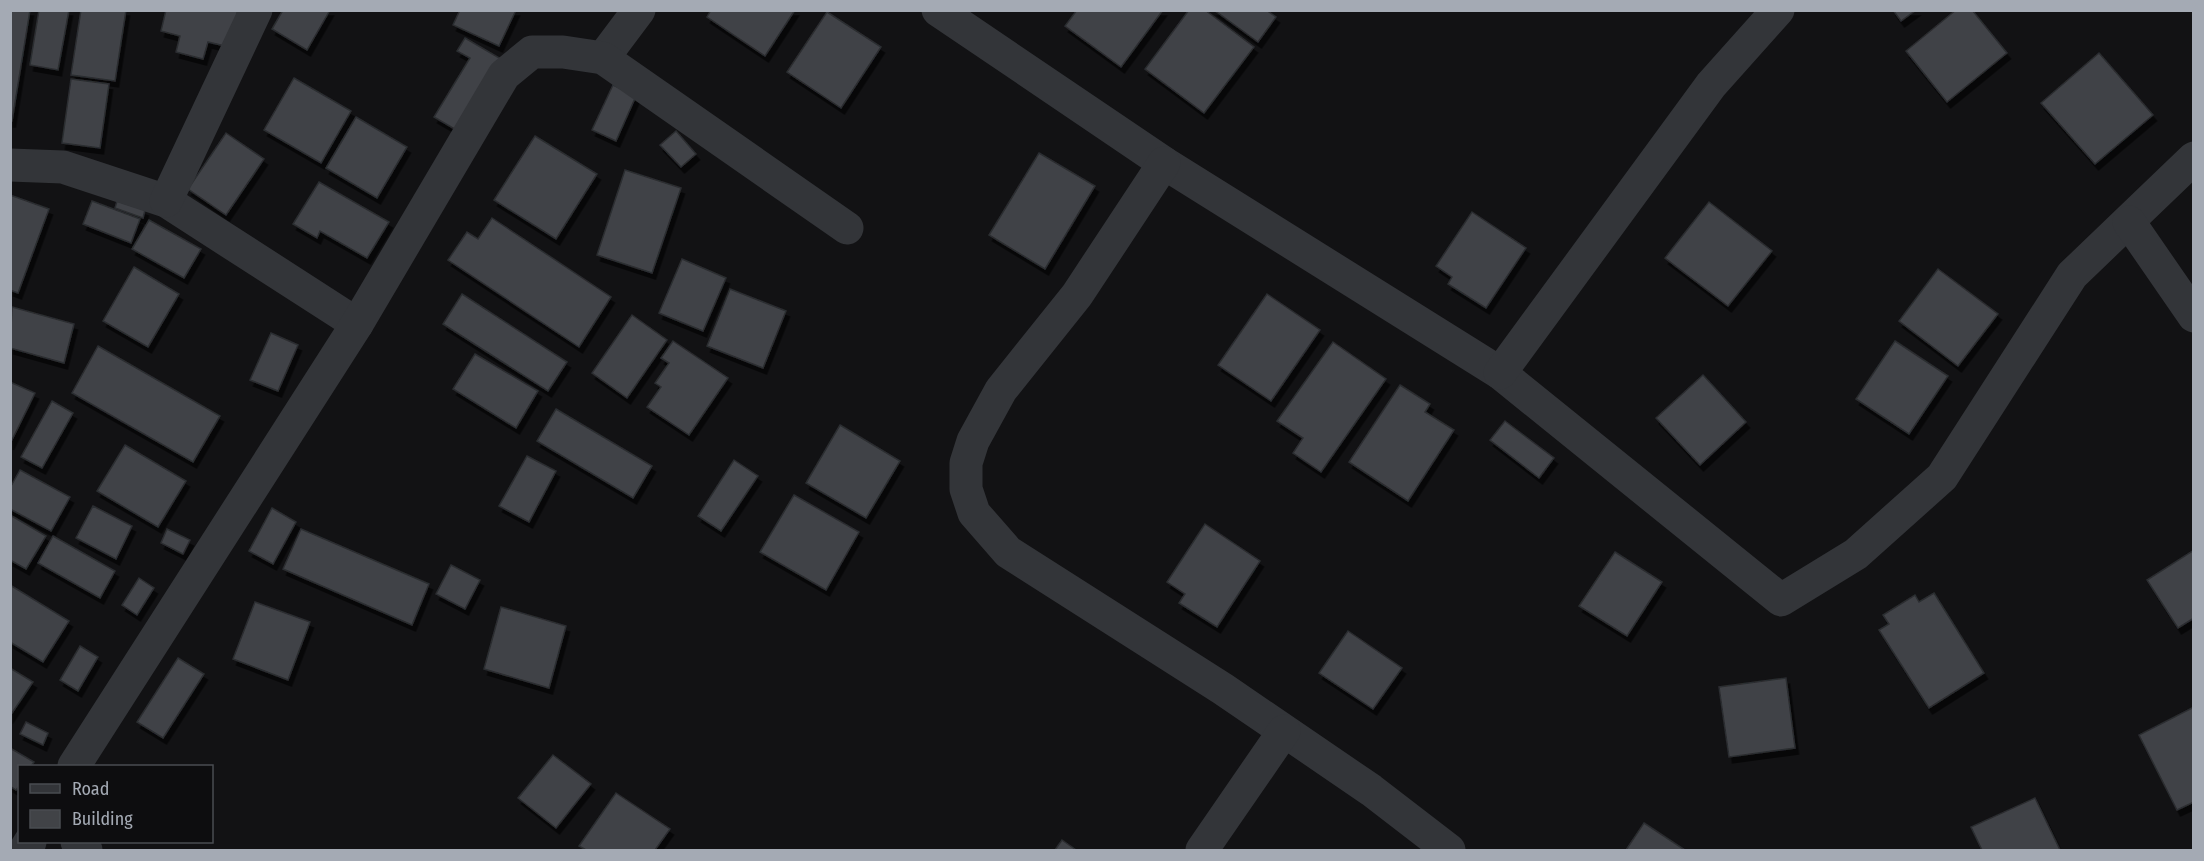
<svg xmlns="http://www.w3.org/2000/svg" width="2204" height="861" viewBox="0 0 2204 861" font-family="'Fira Sans Condensed',sans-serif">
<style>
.building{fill:#414347;stroke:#2c2d30;stroke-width:1.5;filter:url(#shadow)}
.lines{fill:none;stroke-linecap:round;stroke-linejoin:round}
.minor{stroke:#333539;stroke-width:33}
</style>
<defs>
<filter id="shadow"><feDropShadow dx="3.5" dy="6" stdDeviation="0" flood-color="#0009"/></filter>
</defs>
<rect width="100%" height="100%" fill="#121214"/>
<g class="building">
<path d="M10,10H30L12,121H10Z"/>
<path d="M39,10H69L58,70L30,65Z"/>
<path d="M81,10H126L115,81L71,75Z"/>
<path d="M166,10H238L229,47L208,42L203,59L176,52L180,36L161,31Z"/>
<path d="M283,10H330L307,50L272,29Z"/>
<path d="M460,10H516L499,46L453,25Z"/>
<path d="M711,10H795L765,56L707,17Z"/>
<path d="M1077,10H1163L1121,67L1065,26Z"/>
<path d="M1189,10H1205L1254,47L1204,113L1145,69Z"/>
<path d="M1214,10H1266L1276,17L1258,42Z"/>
<path d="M1893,10H1916L1901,21Z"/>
<path d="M1956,10H1972L2007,53L1947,102L1906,51Z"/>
<path d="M827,12L881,47L841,108L787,72Z"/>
<path d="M465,38L501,59L458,131L434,117L470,58L457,51Z"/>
<path d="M2099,53L2153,115L2095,164L2041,103Z"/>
<path d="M294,78L351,111L321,163L264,130Z"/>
<path d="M71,79L109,84L100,148L62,143Z"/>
<path d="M613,85L636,96L616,141L592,130Z"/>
<path d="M356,117L407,147L377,198L326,168Z"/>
<path d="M676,131L696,154L681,167L660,145Z"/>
<path d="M226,133L264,159L226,215L188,189Z"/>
<path d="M535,136L597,174L556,239L494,200Z"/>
<path d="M1039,153L1095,186L1045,269L989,235Z"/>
<path d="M625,170L681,188L652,273L597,255Z"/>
<path d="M319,182L389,222L367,258L320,231L317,238L293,224Z"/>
<path d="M10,195L49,209L18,293L10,290Z"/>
<path d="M92,201L140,219L131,243L83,224Z"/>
<path d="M117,201L145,210L143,218L115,208Z"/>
<path d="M1709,202L1772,251L1728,306L1665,258Z"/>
<path d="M1472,212L1526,248L1486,308L1448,284L1452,277L1436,266Z"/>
<path d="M492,218L611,297L579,347L448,260L467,232L478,239Z"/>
<path d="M149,220L201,249L184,278L132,249Z"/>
<path d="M682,259L726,278L703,331L659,313Z"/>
<path d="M134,267L179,294L148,347L103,321Z"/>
<path d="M1938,269L1998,314L1958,366L1899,321Z"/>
<path d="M730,289L786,311L763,368L707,346Z"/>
<path d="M462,294L567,362L548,391L443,324Z"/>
<path d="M1267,294L1320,330L1271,401L1218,365Z"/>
<path d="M12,307L74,324L64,363L10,348Z"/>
<path d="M632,315L667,340L627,398L592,373Z"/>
<path d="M271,333L298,345L278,391L250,380Z"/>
<path d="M673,341L728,378L689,435L647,407L661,387L655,383L669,363L661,358Z"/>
<path d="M1895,341L1948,376L1909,434L1856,399Z"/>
<path d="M1333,342L1386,379L1321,472L1293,453L1303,438L1277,421Z"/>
<path d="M98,346L220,416L193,462L72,393Z"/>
<path d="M475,354L538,391L516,428L453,389Z"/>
<path d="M1703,375L1746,422L1700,465L1656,418Z"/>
<path d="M10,382L35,393L10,444Z"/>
<path d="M1400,385L1430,404L1425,412L1454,430L1408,501L1349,462Z"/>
<path d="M52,401L73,413L42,468L21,457Z"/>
<path d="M556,409L652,466L633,498L537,441Z"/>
<path d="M1505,421L1554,458L1539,478L1490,440Z"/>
<path d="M840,425L900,461L866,518L806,483Z"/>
<path d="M125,445L186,481L158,527L97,491Z"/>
<path d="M527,456L556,471L529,522L499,506Z"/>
<path d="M734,460L758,476L721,531L698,516Z"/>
<path d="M20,470L70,497L51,531L10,509V488Z"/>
<path d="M794,495L859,532L826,590L760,552Z"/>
<path d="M93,506L132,526L116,559L76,538Z"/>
<path d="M272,508L296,522L273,564L249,551Z"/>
<path d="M10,515L46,536L26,569L10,560Z"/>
<path d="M1205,524L1260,561L1217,627L1179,603L1185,594L1167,582Z"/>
<path d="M167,529L190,540L183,554L161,543Z"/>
<path d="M301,529L429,584L412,625L283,569Z"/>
<path d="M53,536L115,571L100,598L38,563Z"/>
<path d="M2194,550V618L2178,628L2147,580Z"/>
<path d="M1615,552L1662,582L1627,636L1579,606Z"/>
<path d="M451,565L480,580L465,609L436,594Z"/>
<path d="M139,578L154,588L137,615L122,605Z"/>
<path d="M10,585L69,621L43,662L10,642Z"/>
<path d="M1934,593L1984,673L1929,708L1879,630L1889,624L1883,615L1915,595L1919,602Z"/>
<path d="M255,602L310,622L288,680L233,659Z"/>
<path d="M501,607L566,626L549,688L484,669Z"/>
<path d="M1348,631L1402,668L1373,709L1319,673Z"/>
<path d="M80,646L98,657L78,691L60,680Z"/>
<path d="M178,658L204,674L163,738L137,722Z"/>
<path d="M10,668L33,682L10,716Z"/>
<path d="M1786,678L1795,748L1729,757L1719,687Z"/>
<path d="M2194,707V802L2177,810L2139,735Z"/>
<path d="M26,722L48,733L43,745L20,734Z"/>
<path d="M10,748L34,762L31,766H20V785L16,790L10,786Z"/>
<path d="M553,755L591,784L556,828L518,798Z"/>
<path d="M616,793L670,829L655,850H586L579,846Z"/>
<path d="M2035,798L2060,850H1982L1971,827Z"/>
<path d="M1644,823L1685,850H1626Z"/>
<path d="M1062,840L1076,850H1055Z"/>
</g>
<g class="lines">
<g class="minor">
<path d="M938,10L1164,163L1500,373L1781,600L1856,554L1942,477L2072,275L2194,158"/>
<path d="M603,58L639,10"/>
<path d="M1164,163L1077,295L1001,390L973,441L966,463V489L974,513L1008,552L1223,689L1371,790L1449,850"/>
<path d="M10,165L63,167L166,201L357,324"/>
<path d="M166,201L256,10"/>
<path d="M2129,222L2194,316"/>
<path d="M1500,373L1711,85L1778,10"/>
<path d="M74,766L357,324L504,75L532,52H563L603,58L847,228"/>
<path d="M77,842L86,850"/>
<path d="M25,850L30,842"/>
<path d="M1202,850L1284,731"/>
</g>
</g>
<rect width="2204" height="861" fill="none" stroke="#a4aab4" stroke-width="24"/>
<rect x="18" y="765" width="195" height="78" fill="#0d0d0f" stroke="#494c51" stroke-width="1.5"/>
<rect x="30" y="784" width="30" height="9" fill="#333539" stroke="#494c51" stroke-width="1.5"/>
<text x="72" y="795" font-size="18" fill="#a4aab4">Road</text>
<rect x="30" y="810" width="30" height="18" fill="#414347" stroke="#494c51" stroke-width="1.5"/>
<text x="72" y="825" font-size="18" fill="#a4aab4">Building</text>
</svg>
